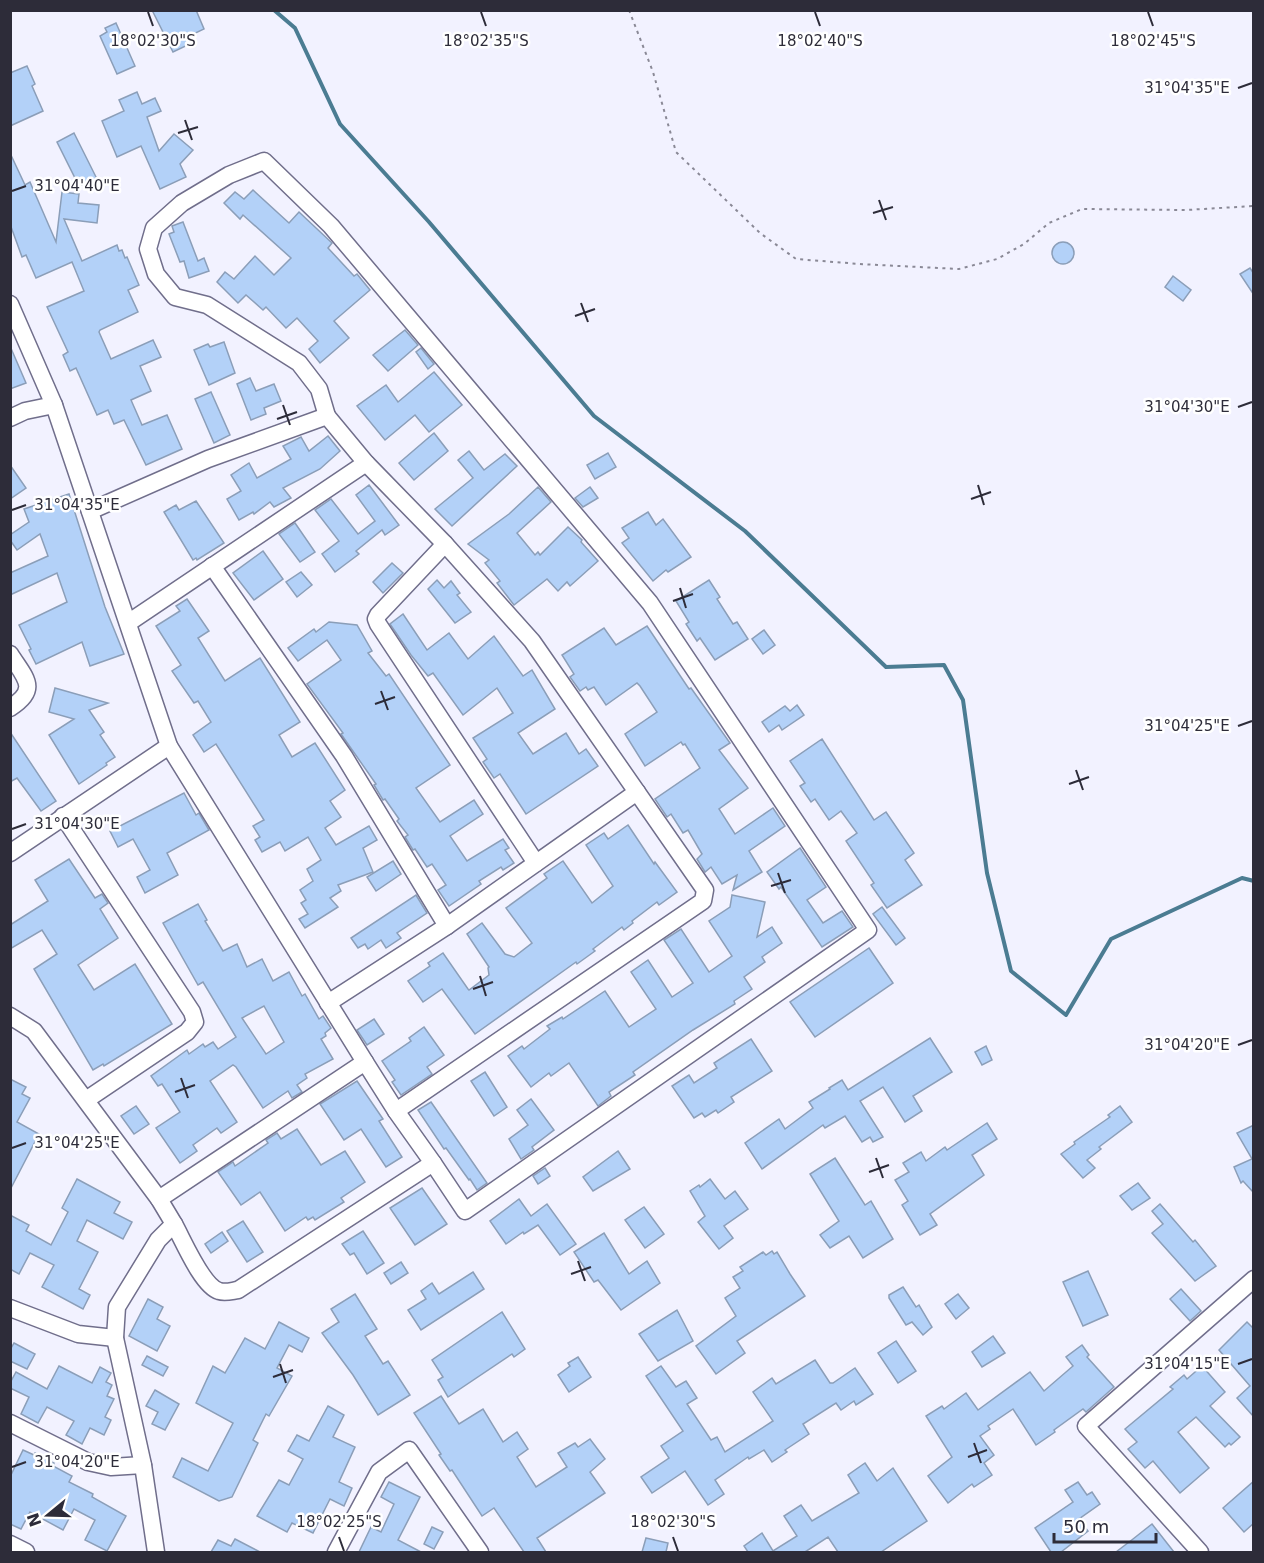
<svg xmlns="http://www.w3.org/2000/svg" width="1264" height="1563" viewBox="0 0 1264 1563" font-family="'DejaVu Sans',sans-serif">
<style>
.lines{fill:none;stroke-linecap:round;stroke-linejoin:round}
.stream{stroke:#4b7c92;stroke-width:4}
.building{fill:#b3d1f8;stroke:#8b9eb8;stroke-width:1.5;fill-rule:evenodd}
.minor-casing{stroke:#706e8b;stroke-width:19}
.path{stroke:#8a8996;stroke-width:2;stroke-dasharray:3 4.5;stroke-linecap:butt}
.minor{stroke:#fff;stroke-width:16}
.ticks{fill:none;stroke:#2d2c39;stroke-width:2}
.ticks-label{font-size:15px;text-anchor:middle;fill:#2d2c39;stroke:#fff;stroke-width:5;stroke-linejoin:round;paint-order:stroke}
</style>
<rect width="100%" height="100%" fill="#f2f2ff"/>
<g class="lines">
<path class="stream" d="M274,10L295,28L340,124L429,222L594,416L745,531L886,667L944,665L963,700L987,873L1011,971L1066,1015L1111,939L1242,878L1254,881"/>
</g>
<g class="building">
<path d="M152,10H196L204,29L187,37L190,44L173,52Z"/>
<path d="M116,23L135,66L117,74L100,36L107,32L105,28Z"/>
<path d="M27,66L35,84L32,86L43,111L10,126V73Z"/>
<path d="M137,92L142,104L155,98L161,111L147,117L159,151L174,134L193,150L180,164L186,177L160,189L141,146L117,157L102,121L124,111L119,100Z"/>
<path d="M74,133L97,179L79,186L57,142Z"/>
<path d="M10,153L25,185L30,182L56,242L62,192L79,194L78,203L99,205L97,223L64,219L82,261L117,245L119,251L122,250L125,258L127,257L139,285L128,290L138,312L100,330L99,332L111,359L153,340L161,357L140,366L151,391L131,400L142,425L167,415L182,449L146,465L124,420L114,424L108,410L97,415L76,368L70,371L63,355L68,352L47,307L84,291L72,262L36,278L26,255L22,257L10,224Z"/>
<path d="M253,190L289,223L299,212L332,243L328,248L354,276L357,274L370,290L334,321L349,338L320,363L309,349L318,341L297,318L286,328L266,307L263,310L246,295L238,303L217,282L225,272L234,279L255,256L274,275L291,258L243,215L240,219L224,203L235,192L244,199Z"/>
<path d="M183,222L198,261L204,258L209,271L189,278L184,261L180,262L169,234L174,232L172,226Z"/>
<circle cx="1063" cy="253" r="11"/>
<path d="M1250,268L1254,274V295L1240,274Z"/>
<path d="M1173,276L1191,290L1183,301L1165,287Z"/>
<path d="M405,330L418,345L388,371L373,355Z"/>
<path d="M224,342L235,373L209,385L194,350L208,344L210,347Z"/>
<path d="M10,346L26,383L10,389Z"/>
<path d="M421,348L434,364L428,369L416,352Z"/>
<path d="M434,372L462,405L429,432L415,415L385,440L357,406L386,385L398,402Z"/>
<path d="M250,378L256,391L274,384L281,401L264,408L266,414L251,420L237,384Z"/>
<path d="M211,392L230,435L214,443L195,399Z"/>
<path d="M434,433L448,451L414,480L399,463Z"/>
<path d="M328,436L340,451L320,469L283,488L291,498L274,507L270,502L254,514L253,512L239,520L227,499L241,491L231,475L249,463L257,478L291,459L283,446L301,437L309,451Z"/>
<path d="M469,451L484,470L505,454L517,466L452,526L435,509L473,478L458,460Z"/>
<path d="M608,453L616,467L595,479L587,465Z"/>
<path d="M10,465L26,488L10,499Z"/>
<path d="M369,485L399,525L385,535L382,530L356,551L359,554L335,572L322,554L339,541L315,510L331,499L358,534L375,521L356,495Z"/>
<path d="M538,487L551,502L517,533L535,555L538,552L540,555L568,527L582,540L581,542L598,561L570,586L567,582L558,591L547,579L514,605L497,583L500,581L485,563L489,560L468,544L509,514Z"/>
<path d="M590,487L598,498L583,507L575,498Z"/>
<path d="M69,494L105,607L124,654L90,666L82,642L36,664L29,650L31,649L19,625L67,602L57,573L10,595V573L48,556L40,534L17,550L10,540V535L29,522L24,509Z"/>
<path d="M196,501L224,543L197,560L196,558L193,560L164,512L176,505L179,510Z"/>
<path d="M648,512L656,525L663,519L691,557L668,572L666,570L653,581L622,543L629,538L622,528Z"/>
<path d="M295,523L315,552L300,562L279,534Z"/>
<path d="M263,551L283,579L254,600L233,573Z"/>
<path d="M392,563L403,573L383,593L373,582Z"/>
<path d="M301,572L312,585L297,597L286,582Z"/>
<path d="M437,580L444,588L451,581L460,593L457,595L471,612L455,623L428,589Z"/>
<path d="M709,580L720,597L717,599L733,624L737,622L748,639L715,660L700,638L697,641L686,624L689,622L676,601Z"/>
<path d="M187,599L209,631L198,638L225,681L260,658L300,722L279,735L292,757L315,743L345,790L330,801L341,817L325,828L336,845L369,826L377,840L363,848L373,872L338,885L341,891L330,898L338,907L305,928L299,919L308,914L301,903L306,900L300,890L313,881L307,869L321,860L308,837L285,851L280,842L262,852L255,840L260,837L253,826L264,820L216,744L204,752L193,735L211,722L198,701L194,703L172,671L181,665L156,626L180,611L176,606Z"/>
<path d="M403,614L427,650L449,633L468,659L494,636L523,676L532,670L555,709L518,733L533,754L566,733L579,754L586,749L598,766L526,814L500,774L494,778L483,762L487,759L473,738L513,713L497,688L463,715L433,673L428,676L411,655L390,624Z"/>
<path d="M329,622L357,625L372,651L368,653L386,676L389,674L450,765L416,788L440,822L474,800L483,814L450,836L467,861L503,839L509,848L505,850L514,863L503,870L501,867L479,881L481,884L449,906L438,890L446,885L432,864L427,867L415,849L413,850L405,837L408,835L397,821L399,819L385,799L383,800L374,785L376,784L341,734L343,733L307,684L341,660L327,640L298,661L288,648L314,629L316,632Z"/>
<path d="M647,626L689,689L691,688L730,743L719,750L748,788L719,809L735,834L773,808L785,826L749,851L762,872L733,890L737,875L722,884L711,867L705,872L697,859L702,854L688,830L683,833L671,814L667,817L655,799L700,768L685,744L683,745L681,742L645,766L625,734L657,712L640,686L637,683L606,705L594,687L588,690L586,687L580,691L570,677L574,674L562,655L604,628L616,645Z"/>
<path d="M764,630L775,645L763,654L752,639Z"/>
<path d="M55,688L108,703L89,710L104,732L100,735L115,757L106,763L107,765L79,784L49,735L74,719L49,712Z"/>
<path d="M797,705L804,715L782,730L779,725L769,732L762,722L785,706L790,711Z"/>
<path d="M10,732L56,801L41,811L17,778L10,782Z"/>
<path d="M822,739L874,820L886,812L914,853L905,860L922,885L887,908L871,885L874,883L846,841L857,833L841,811L829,820L815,799L811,802L800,786L805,783L790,761Z"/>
<path d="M184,793L196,815L199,813L209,830L167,853L178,875L145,893L137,877L150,870L133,839L118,847L110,831Z"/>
<path d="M628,825L654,864L655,862L677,892L659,905L657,902L632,921L633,923L624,930L622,927L593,949L595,951L577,964L576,962L475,1034L442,989L423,1002L408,981L430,966L428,963L443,953L468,989L469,990L489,975L488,968L489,967L467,934L482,923L505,954L514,957L532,943L506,908L547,878L544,874L563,861L592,903L613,886L586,845L604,833L608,839Z"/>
<path d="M800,848L826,887L807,900L823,923L842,911L853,927L822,947L781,887L779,889L767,872Z"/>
<path d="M69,859L95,898L102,894L108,903L100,909L118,938L78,965L94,990L135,964L172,1024L104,1066L103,1064L93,1070L34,969L57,954L42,930L10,949V925L48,901L35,880Z"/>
<path d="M393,861L401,874L376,891L367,877Z"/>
<path d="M416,895L427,913L397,933L401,938L386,948L381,940L368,949L365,944L358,948L351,938Z"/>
<path d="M732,895L765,902L757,937L772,927L782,943L762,957L765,962L744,977L752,989L734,1001L735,1004L693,1030L633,1072L635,1075L609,1092L611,1096L598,1106L569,1063L551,1076L549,1073L531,1087L508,1056L522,1046L524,1049L550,1029L547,1026L562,1017L563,1019L605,991L629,1027L656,1009L631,972L648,960L672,997L693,983L664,940L681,929L709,972L732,956L709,921L730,907Z"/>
<path d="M198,904L207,920L205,921L223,951L237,944L247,967L262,959L273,981L289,972L302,996L305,994L319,1019L323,1016L331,1028L325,1033L326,1036L321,1039L333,1059L305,1074L307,1078L297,1085L302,1092L292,1098L288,1091L263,1108L236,1067L233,1065L210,1081L237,1122L221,1133L217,1128L193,1145L197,1151L180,1163L156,1128L180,1112L162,1084L158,1086L151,1076L187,1050L189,1054L203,1044L205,1047L213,1042L218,1049L236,1037L203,982L198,985L163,923ZM264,1006L284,1042L266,1054L242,1018Z"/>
<path d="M882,907L905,938L896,945L873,914Z"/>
<path d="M869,948L893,983L815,1037L790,1002Z"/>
<path d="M374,1019L384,1034L367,1045L357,1030Z"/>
<path d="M424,1027L444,1055L427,1067L432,1074L401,1095L392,1082L395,1080L382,1061L411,1041L409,1038Z"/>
<path d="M930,1038L952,1072L913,1096L922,1111L905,1122L883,1087L860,1101L883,1137L873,1142L870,1137L862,1142L845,1116L825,1128L823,1125L762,1169L745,1143L779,1119L785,1129L813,1108L809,1102L830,1089L829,1088L842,1080L848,1090Z"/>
<path d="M751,1039L772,1071L731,1097L734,1102L718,1113L716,1110L705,1117L702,1113L694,1118L672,1086L689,1075L694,1083L717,1068L714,1063Z"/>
<path d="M986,1046L992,1060L982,1065L975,1052Z"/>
<path d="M485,1072L507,1107L494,1116L471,1081Z"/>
<path d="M10,1079L26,1087L22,1094L30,1098L17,1122L39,1134L10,1190Z"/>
<path d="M357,1081L383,1119L379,1121L402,1157L386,1167L361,1129L344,1140L320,1104Z"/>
<path d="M531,1099L554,1130L532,1147L534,1150L521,1159L509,1139L528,1125L517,1110Z"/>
<path d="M431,1102L487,1183L477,1190L470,1179L469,1180L446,1148L444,1149L418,1110Z"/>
<path d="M136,1106L149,1124L134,1134L121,1116Z"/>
<path d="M1120,1106L1132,1122L1099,1147L1101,1149L1087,1160L1095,1168L1083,1178L1061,1154L1075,1144L1074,1142L1110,1117L1108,1115Z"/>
<path d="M987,1123L997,1139L972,1155L984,1175L930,1214L937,1225L920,1235L902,1205L908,1201L895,1180L909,1172L903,1163L921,1152L926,1161L945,1147L947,1150Z"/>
<path d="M1254,1125V1193L1243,1181L1241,1183L1234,1167L1252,1159L1237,1133Z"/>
<path d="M297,1129L321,1165L345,1151L365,1182L341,1198L344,1202L315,1220L313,1217L308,1220L306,1217L285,1231L260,1192L241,1205L218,1172L233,1162L235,1166L268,1143L266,1140L277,1133L281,1139Z"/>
<path d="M618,1151L630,1169L593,1191L583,1177Z"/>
<path d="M835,1158L865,1205L871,1201L893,1239L863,1258L849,1236L830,1248L820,1235L839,1221L810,1174Z"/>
<path d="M545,1168L550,1176L538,1184L533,1176Z"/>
<path d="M77,1179L120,1202L114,1213L132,1222L123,1239L87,1220L77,1241L98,1252L79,1289L90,1295L83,1309L42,1287L54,1265L30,1253L19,1274L10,1269V1215L29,1225L26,1231L51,1245L68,1212L62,1208Z"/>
<path d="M710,1179L725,1199L735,1191L748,1209L724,1226L733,1238L719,1249L698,1222L705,1216L690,1191L699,1185L700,1187Z"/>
<path d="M1138,1183L1150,1198L1132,1210L1120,1196Z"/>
<path d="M422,1188L447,1224L415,1245L390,1208Z"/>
<path d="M519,1199L531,1216L547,1204L576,1244L560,1255L538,1225L524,1234L523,1232L506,1244L490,1221Z"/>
<path d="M1160,1204L1193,1242L1195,1240L1216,1266L1195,1281L1152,1233L1163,1224L1152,1211Z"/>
<path d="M644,1207L664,1234L645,1248L625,1220Z"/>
<path d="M243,1221L263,1252L247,1262L227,1231Z"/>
<path d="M363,1231L384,1263L367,1274L354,1253L350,1255L342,1244Z"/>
<path d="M222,1232L228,1241L211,1253L205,1244Z"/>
<path d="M604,1233L629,1274L647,1261L660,1283L621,1310L598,1280L594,1282L574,1252Z"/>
<path d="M772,1251L774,1254L777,1252L790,1274L805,1296L737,1341L745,1353L716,1374L696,1346L736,1316L725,1298L740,1288L733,1277L743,1271L740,1267L763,1252L766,1255Z"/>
<path d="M401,1262L408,1273L391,1284L384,1273Z"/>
<path d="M1088,1271L1108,1315L1083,1326L1063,1282Z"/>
<path d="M473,1272L484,1289L421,1330L408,1310L426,1299L421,1291L432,1283L439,1294Z"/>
<path d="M903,1287L916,1307L919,1305L932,1327L923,1335L912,1322L906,1325L889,1298V1295Z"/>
<path d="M1181,1289L1201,1311L1190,1321L1170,1299Z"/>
<path d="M355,1294L377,1329L365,1336L383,1364L388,1361L410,1395L378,1415L353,1375L322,1333L339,1322L331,1309Z"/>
<path d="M958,1294L969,1308L956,1319L945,1304Z"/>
<path d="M148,1299L163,1307L157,1319L170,1326L157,1351L129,1336Z"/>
<path d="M677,1310L693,1341L658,1361L639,1334Z"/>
<path d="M502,1312L525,1349L514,1357L512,1354L448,1397L438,1380L443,1377L432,1360Z"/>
<path d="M279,1322L309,1338L302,1352L289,1345L277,1368L292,1376L269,1416L266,1414L253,1440L258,1443L232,1497L219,1501L173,1477L182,1458L208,1471L233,1423L196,1403L213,1366L225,1373L245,1338L265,1349Z"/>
<path d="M1247,1322L1254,1329V1417L1237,1398L1250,1386L1219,1350Z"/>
<path d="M993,1336L1005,1353L982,1367L972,1352Z"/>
<path d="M896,1341L916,1371L898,1383L878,1353Z"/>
<path d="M14,1343L35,1354L27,1369L10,1361V1350Z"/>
<path d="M1082,1345L1089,1355L1087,1357L1114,1387L1086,1412L1083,1409L1054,1430L1055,1432L1036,1445L1013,1409L988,1426L990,1429L980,1436L994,1455L984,1463L992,1475L974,1487L972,1484L948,1503L928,1476L952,1457L926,1416L942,1406L944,1409L966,1393L978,1410L1030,1372L1044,1391L1073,1366L1066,1357Z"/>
<path d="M147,1356L168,1367L163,1376L142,1365Z"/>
<path d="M578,1357L591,1377L569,1392L558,1375L570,1366L568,1363Z"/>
<path d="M815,1360L830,1383H833L855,1368L873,1394L856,1405L854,1401L841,1410L836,1403L803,1424L809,1434L785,1450L787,1452L772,1462L764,1450L749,1459L748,1457L715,1480L724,1494L708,1505L685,1471L652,1493L641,1477L669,1458L661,1446L683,1431L646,1376L661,1366L676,1387L686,1381L697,1398L687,1404L711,1440L717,1437L725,1452L773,1421L753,1392L772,1378L776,1384Z"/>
<path d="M59,1366L92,1383L100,1367L111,1373L106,1382L112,1385L107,1396L114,1399L105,1417L111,1420L104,1435L90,1428L82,1444L66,1435L74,1421L47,1407L38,1423L21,1414L29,1397L10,1388V1383L16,1372L47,1389Z"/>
<path d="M1202,1366L1225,1392L1210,1406L1240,1437L1231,1445L1229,1443L1225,1447L1196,1417L1178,1432L1209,1468L1180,1493L1153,1461L1145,1468L1128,1449L1137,1442L1125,1429L1173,1389L1170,1387L1184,1375L1187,1379Z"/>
<path d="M155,1390L179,1404L165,1430L152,1424L158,1412L146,1406Z"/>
<path d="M441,1396L459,1424L483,1409L503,1442L517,1432L528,1449L517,1457L536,1487L567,1467L558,1453L575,1443L578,1447L590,1439L605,1459L590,1472L605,1493L537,1538L546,1552H524L494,1508L482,1516L452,1470L450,1471L439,1455L441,1454L414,1413Z"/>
<path d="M328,1406L344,1415L333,1437L355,1447L339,1482L352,1488L344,1506L330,1499L313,1533L292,1523L287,1532L257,1516L279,1480L289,1485L303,1459L288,1451L297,1435L309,1441Z"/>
<path d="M23,1450L34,1455L35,1453L54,1463L53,1466L72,1476L69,1482L93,1494L92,1497L126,1516L107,1551L85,1540L95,1520L74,1509L63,1530L30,1512L21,1529L10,1524V1477Z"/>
<path d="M865,1463L877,1481L893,1468L927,1521L881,1552H838L828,1537L805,1552H748L744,1546L762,1533L773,1551L797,1536L784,1516L801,1505L812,1521L859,1493L848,1475Z"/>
<path d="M1254,1481V1523L1244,1532L1223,1508Z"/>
<path d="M389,1482L420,1497L398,1540L421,1552H359L371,1527L381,1532L394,1504L381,1497Z"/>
<path d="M1078,1482L1087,1495L1092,1492L1100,1504L1079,1519L1088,1531L1061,1552H1051L1035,1528L1073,1502L1065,1490Z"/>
<path d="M1152,1524L1174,1552H1116L1133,1539Z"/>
<path d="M432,1527L443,1532L434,1549L424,1544Z"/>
<path d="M646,1538L668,1543L666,1552H642Z"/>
<path d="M235,1539L260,1552H211L218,1540L231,1546Z"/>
</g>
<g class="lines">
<defs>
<g id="minor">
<path d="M10,304L54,405L169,746L365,1062"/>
<path d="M327,416L319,389L299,363L207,305L175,297L156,274L148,249L154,228L182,203L229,175L264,161L331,226L650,603L868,930L465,1211L433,1163"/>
<path d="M10,418L25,411L54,405"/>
<path d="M90,511L208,459L327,416L366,463L445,544L532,641L705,890L703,901L396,1111"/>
<path d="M445,544L378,615L376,619L378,624L536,863"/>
<path d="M212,566L344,756L447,926"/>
<path d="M128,623L366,463"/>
<path d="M10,654C25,678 40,689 10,708"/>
<path d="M63,816L192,1012L195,1022L187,1032L86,1100"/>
<path d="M10,853L169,746"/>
<path d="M328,1003L447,926L637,792"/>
<path d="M10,1016L34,1031L159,1199L174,1224L158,1240L117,1307L115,1338L143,1465L156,1552"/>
<path d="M159,1199L365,1062L396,1111L433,1163L238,1290C231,1291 225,1293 219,1291C202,1286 183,1240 174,1224"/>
<path d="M10,1308L78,1334L115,1338"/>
<path d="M10,1423L88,1462L111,1467L143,1465"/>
<path d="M10,1544L26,1552"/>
<path d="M336,1552L379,1472L409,1450L480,1552"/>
<path d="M1200,1552L1086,1426L1254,1279"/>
</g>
</defs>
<use href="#minor" class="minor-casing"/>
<path class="path" d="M629,10L653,72L676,152L760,233L796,259L860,264L959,269L997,259L1024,244L1049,223L1082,209L1186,210L1254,206"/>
<use href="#minor" class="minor"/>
</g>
<path class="ticks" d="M148,12L153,26M481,12L486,26M815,12L820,26M1148,12L1153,26M1238,88L1252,83M185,120L192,140M178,133L198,127M12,191L26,186M879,200L886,220M873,213L893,207M581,303L588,322M575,316L595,309M283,405L290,425M1238,407L1252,402M277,419L297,412M978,485L984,505M971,499L991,492M12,510L26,505M680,588L686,608M673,601L693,594M381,691L388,710M375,704L395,697M1238,726L1252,721M1076,770L1083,790M1069,784L1089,777M12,829L26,824M778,873L785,893M771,886L791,880M480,976L486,996M473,989L493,982M1238,1045L1252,1040M181,1078L188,1098M175,1092L195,1085M12,1148L26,1143M876,1158L883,1178M869,1172L889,1165M578,1261L585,1281M571,1274L591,1267M280,1364L286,1383M1238,1364L1252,1359M273,1377L293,1370M974,1443L981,1463M968,1457L987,1450M12,1467L26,1462M339,1537L344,1551M673,1537L678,1551"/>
<g class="ticks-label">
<text x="820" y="46">18°02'40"S</text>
<text x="153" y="46">18°02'30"S</text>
<text x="486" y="46">18°02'35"S</text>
<text x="1153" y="46">18°02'45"S</text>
<text x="1187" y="93">31°04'35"E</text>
<text x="77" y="191">31°04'40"E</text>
<text x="1187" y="412">31°04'30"E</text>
<text x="77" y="510">31°04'35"E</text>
<text x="1187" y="731">31°04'25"E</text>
<text x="77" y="829">31°04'30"E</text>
<text x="1187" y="1050">31°04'20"E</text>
<text x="77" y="1148">31°04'25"E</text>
<text x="1187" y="1369">31°04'15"E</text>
<text x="77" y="1467">31°04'20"E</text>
<text x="339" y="1527">18°02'25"S</text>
<text x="673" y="1527">18°02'30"S</text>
</g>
<rect width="1264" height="1563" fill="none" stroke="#2d2c39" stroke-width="24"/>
<g transform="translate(48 1515) rotate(251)" stroke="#ffffff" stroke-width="4.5" paint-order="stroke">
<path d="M0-4.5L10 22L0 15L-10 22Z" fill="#2d2c39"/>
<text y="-9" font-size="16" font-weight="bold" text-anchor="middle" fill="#2d2c39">N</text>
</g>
<path d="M1054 1533v9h102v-9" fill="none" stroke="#2d2c39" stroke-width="3"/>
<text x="1063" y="1533" font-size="18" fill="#2d2c39" stroke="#ffffff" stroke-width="4.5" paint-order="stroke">50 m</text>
</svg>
